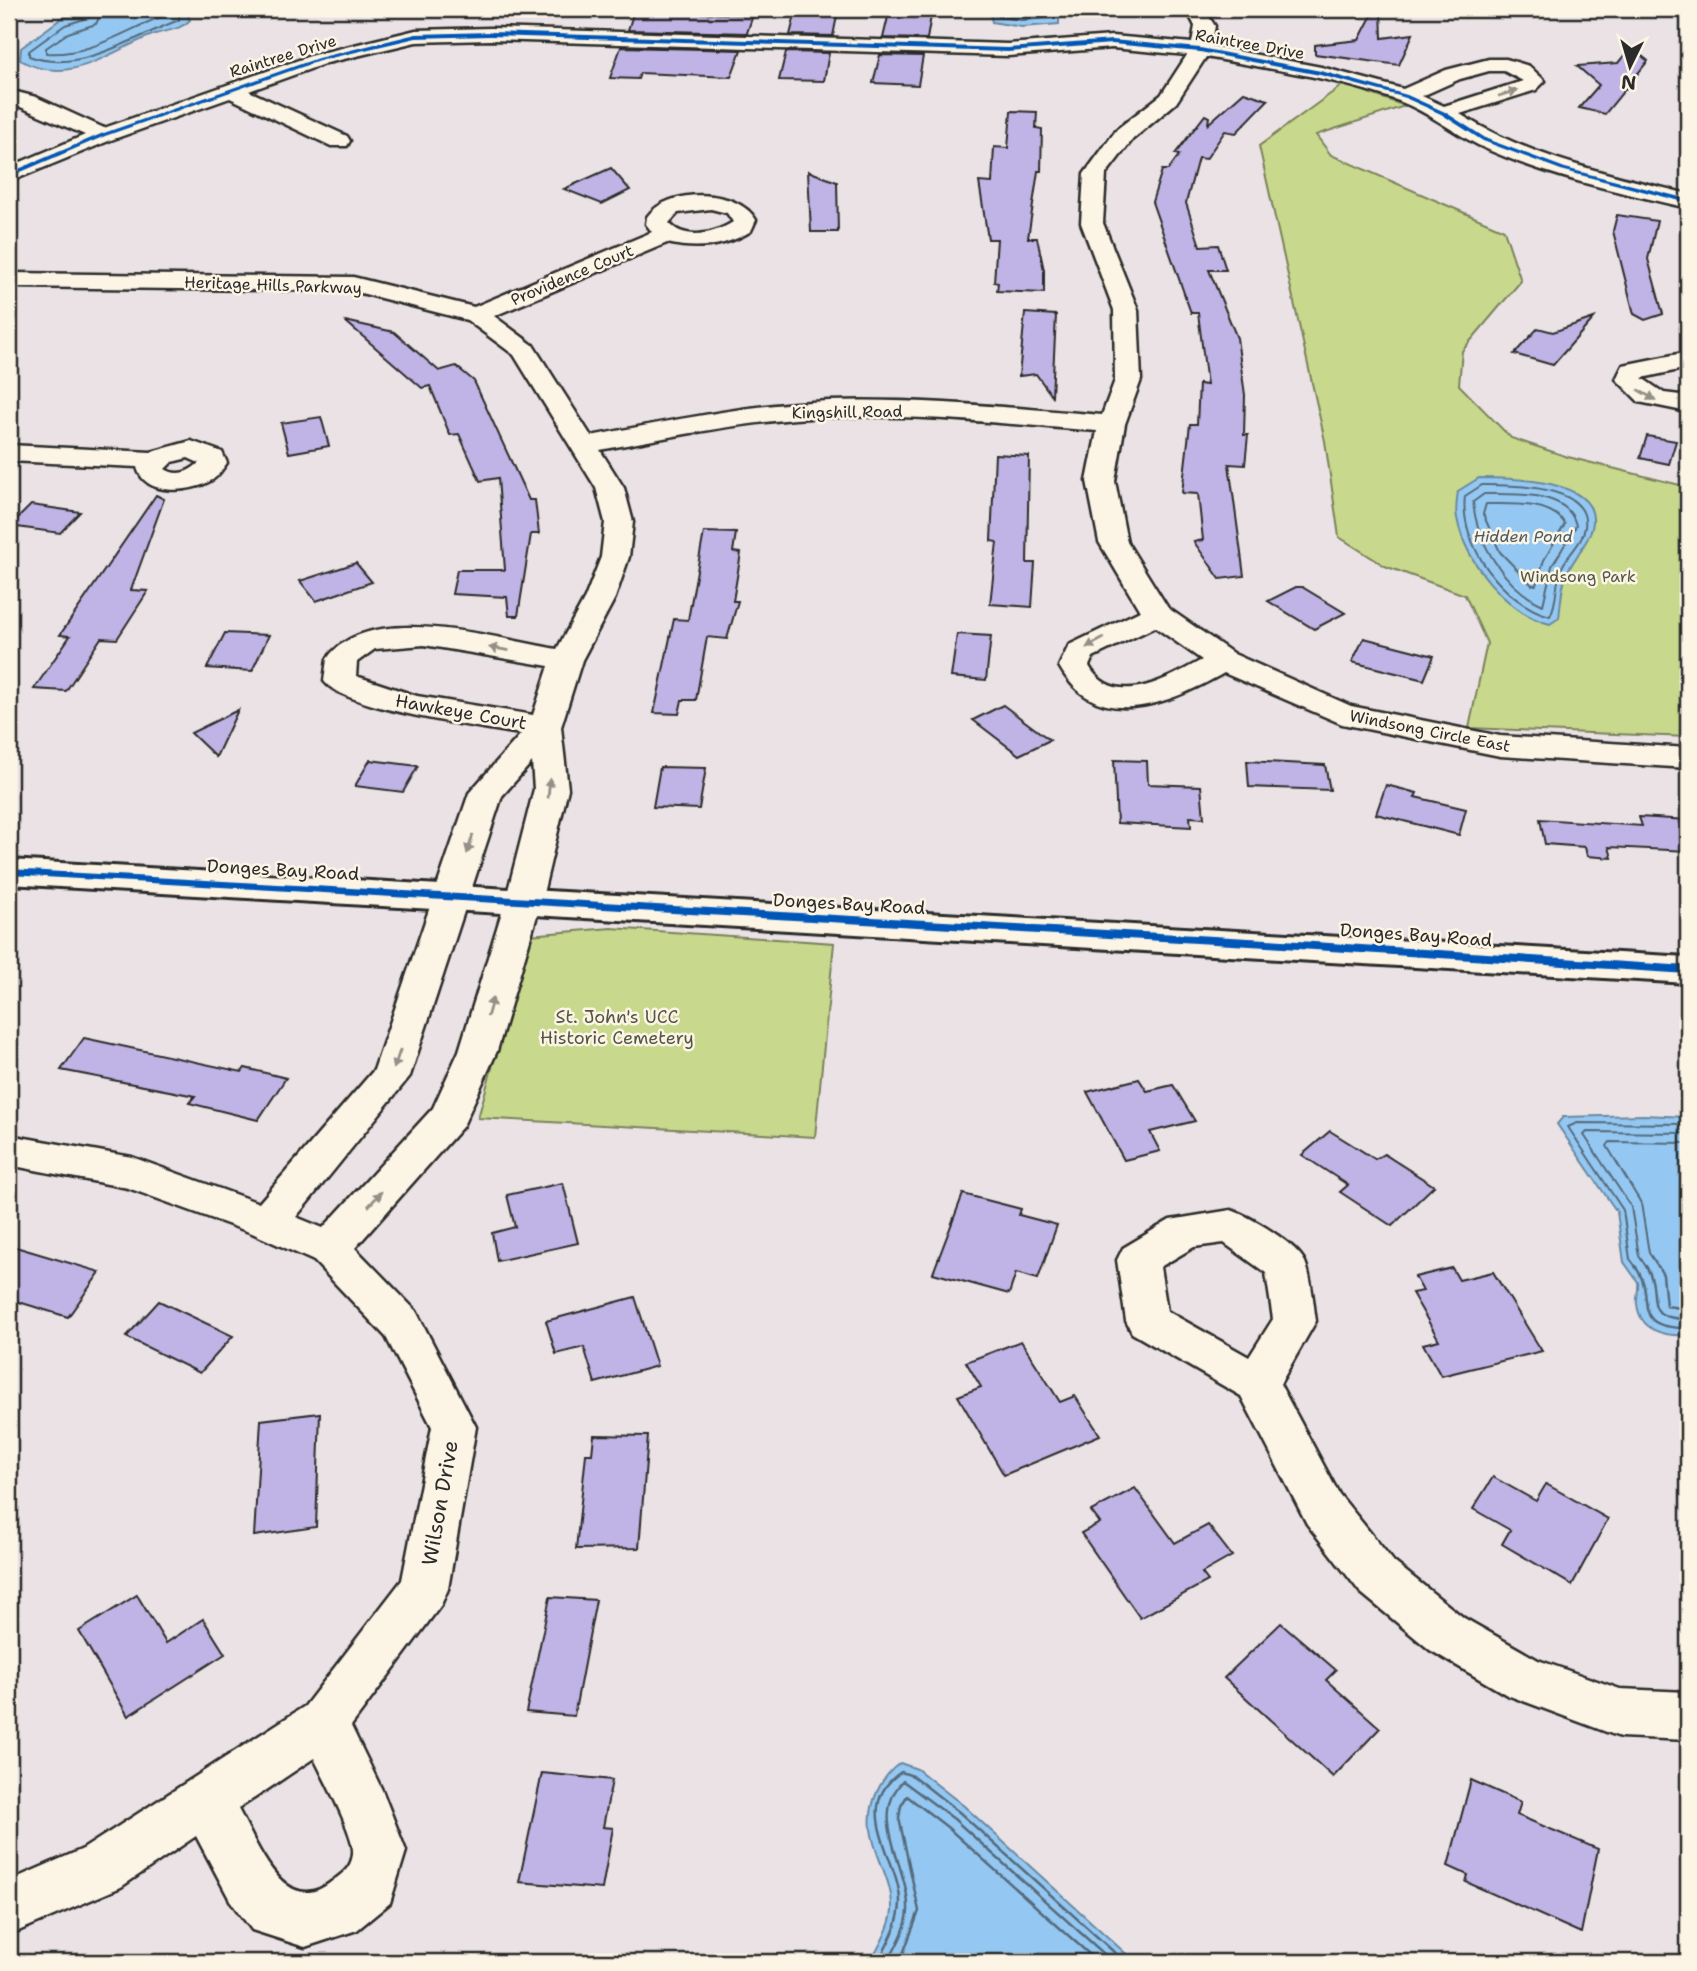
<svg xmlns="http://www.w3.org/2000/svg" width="1697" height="1971" viewBox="0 0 1697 1971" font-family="'Shantell Sans',sans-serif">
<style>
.green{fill:#c8d88c;stroke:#7a825c;stroke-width:2}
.water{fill:#94c8f2;stroke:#6a89a2;stroke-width:2}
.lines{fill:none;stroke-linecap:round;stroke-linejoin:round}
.shore-far1{stroke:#556a7b;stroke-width:2}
.shore{stroke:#556a7b;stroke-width:2.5}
.building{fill:#bfb4e5;stroke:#2b2b2b;stroke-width:2}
.street-casing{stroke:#2b2b2b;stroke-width:5}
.secondary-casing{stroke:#2b2b2b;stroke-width:6}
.street{fill:#fcf5e5;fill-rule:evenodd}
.secondary{fill:#fcf5e5;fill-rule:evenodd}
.cycleway-casing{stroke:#fcf5e5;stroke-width:5}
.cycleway{fill:#0057b8;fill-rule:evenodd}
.oneway{fill:#949088}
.labels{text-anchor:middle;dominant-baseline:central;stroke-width:5;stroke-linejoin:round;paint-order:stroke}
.far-street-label{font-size:16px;fill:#2b2b2b;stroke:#fcf5e5}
.far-water-label{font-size:16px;font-style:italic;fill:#4a5a67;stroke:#fcf5e5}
.far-park-label{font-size:16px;fill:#525643;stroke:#fcf5e5}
.street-label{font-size:18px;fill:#2b2b2b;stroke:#fcf5e5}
.park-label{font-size:18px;fill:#525643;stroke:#fcf5e5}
.near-street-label{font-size:21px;fill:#2b2b2b;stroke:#fcf5e5}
</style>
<rect width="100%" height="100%" fill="#eae2e5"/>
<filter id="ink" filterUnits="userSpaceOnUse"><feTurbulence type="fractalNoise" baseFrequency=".0143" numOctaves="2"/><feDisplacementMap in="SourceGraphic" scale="14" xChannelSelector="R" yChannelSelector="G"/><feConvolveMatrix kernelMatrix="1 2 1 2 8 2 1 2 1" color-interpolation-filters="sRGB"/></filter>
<g filter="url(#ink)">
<g class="green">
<path d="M1344,84L1405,106L1316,135L1331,155L1504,230L1521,281L1462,351L1459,385L1511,438L1568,457L1688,487V737L1469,728L1487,643L1465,595L1385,566L1339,537L1325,441L1259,146Z"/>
<path d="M611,928L834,943L815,1137L478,1118L529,935Z"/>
</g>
<g class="water">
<path d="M107,9H177L186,11L190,20C181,30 168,30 155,34C109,51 70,88 20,60L21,48L62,18Z"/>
<path d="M989,9H1059V24L1022,27L992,22Z"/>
<path d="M1479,478C1509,478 1604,478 1592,528C1588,543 1575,557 1568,571C1561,585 1561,603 1559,618L1550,624C1507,614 1465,561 1457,518C1455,510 1457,499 1458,491Z"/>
<path d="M1643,1115L1688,1117V1335C1665,1337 1640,1331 1637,1304C1636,1297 1639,1290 1638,1282L1624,1262L1617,1212L1557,1124L1563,1117Z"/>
<path d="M900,1763L917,1769L964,1806L1135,1962H871C878,1947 893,1924 892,1907C892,1879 874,1856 871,1829C868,1805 880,1777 900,1763Z"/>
</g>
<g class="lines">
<g class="shore-far1">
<path d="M94,9L91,17L65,25L29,51V56C79,75 133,37 179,20V9"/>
<path d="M103,9L96,24L68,33L46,48V53C90,57 128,28 168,14L170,9"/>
<path d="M995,9L999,17L1022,20L1051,18L1052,9"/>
<path d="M1482,485C1509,485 1591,484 1585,527C1583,543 1567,555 1561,569C1555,584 1558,601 1550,616C1504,604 1459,545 1465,496Z"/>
<path d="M1484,494C1513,494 1569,490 1576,526L1552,566L1543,605C1505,588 1477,543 1473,502Z"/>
<path d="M1486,504C1510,504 1551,501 1565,524L1544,560L1536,585H1532L1500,552L1483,514Z"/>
<path d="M1637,1268L1630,1259L1623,1210L1568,1127L1577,1123L1688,1124"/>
<path d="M1647,1268L1639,1256L1631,1207L1584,1135L1587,1132L1688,1133"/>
<path d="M1659,1268L1649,1253L1641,1203L1607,1146L1610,1142L1688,1143"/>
</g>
<g class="shore">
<path d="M1635,1266C1659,1299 1626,1328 1688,1328"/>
<path d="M1646,1266C1664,1295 1638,1319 1688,1319"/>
<path d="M1658,1266L1663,1275L1666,1306L1688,1309"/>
<path d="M878,1962C888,1944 900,1923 900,1902C900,1859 849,1808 901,1772L913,1776L959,1812L1125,1962"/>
<path d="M888,1962C896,1946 907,1929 908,1911C910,1868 867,1818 903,1781L954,1819L1113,1962"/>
<path d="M900,1962L919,1911L899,1818L901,1806L907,1796L947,1827L1098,1962"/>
</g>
</g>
<g class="building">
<path d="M1375,9H1381L1382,38L1413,34L1399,65L1315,54V45L1359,40Z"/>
<path d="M634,11L753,15L747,33L628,30Z"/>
<path d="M795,15L837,16L833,36L790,35Z"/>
<path d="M902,15L931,16L927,39L883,38L888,17Z"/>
<path d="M621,47L741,50L731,77L640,73L638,79L610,78Z"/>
<path d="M1631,47L1648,61L1605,114L1579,108L1599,85L1577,66L1618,63Z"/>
<path d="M786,52L829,53L824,81L779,80Z"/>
<path d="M880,55L923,56L918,85L873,83Z"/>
<path d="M1244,92L1268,100L1236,133L1225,131L1206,159L1198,158L1186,203L1200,246L1218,245L1226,270H1209L1237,338L1245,395L1244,435H1248L1245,465L1229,464L1244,576L1220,579L1194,542L1203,540L1198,494L1182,493L1190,424H1197L1199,384L1207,385L1198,313H1191L1152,202L1162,170H1168L1179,155L1175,154L1205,115L1209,117L1208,124Z"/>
<path d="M1011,111L1037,112L1036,128L1042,129L1041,171H1038L1028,238H1037L1044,270V293L997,291L998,283L994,282L997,239H988L979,182L992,183L994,147L1008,148Z"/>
<path d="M611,168L630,190L602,204L564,189Z"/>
<path d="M808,171L837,182L838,232H811Z"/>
<path d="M1617,215L1657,221L1648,259L1663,314L1645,320L1634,314L1613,231Z"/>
<path d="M1025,313L1056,315L1052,396L1036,374L1019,376Z"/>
<path d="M1594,318L1553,365L1514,354L1538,328L1553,332Z"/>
<path d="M345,321L394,332L439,371L456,366L474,381L529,500H535L539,534H531L518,616H509L507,597L452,594L457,570H505L498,478L480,481L459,434L450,435L430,386L422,388Z"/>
<path d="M321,417L329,446L289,453L281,423Z"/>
<path d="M1647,436L1676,441L1669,464L1640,458Z"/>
<path d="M995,454L1029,456L1027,563H1035L1032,607L990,604L997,542L991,541Z"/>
<path d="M156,495L164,499L131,590L148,591L117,639L101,638L66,691L34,689L70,636L60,635Z"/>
<path d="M31,505L80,512L60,533L10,526Z"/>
<path d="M704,532L736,533L733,552L741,553L733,601H738L727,639L707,637L696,700H682L679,714L654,713L674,619L688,620Z"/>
<path d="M356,563L372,582L316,601L300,581Z"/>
<path d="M1296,587H1302L1345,613L1314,629L1268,601Z"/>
<path d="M225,633L269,635L252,671L207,668Z"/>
<path d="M957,634L991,636L986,680L951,677Z"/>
<path d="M1364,638L1434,656L1424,680L1352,662Z"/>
<path d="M1003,705L1050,740L1019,755L973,720Z"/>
<path d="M238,710L216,757L191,733Z"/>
<path d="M370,760L418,766L403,792L355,786Z"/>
<path d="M1114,760L1147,761L1148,784L1201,786L1204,818L1190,817L1191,827L1117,823Z"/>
<path d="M1247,761L1325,765L1330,790L1249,787Z"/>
<path d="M660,767L706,768L699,809L653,807Z"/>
<path d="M1386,785L1417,793L1415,797L1466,809L1459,835L1376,814Z"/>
<path d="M1639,817L1688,820V851L1609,847L1612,858L1587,856L1585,847L1545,844L1540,819L1642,826Z"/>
<path d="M84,1038L242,1072L245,1068L286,1078L258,1120L189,1103L195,1096L61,1070Z"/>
<path d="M1139,1079L1147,1091L1173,1085L1195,1121L1150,1132L1160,1151L1124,1160L1087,1092Z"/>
<path d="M1330,1131L1375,1159L1384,1154L1434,1186L1392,1226L1340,1192L1348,1185L1302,1155Z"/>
<path d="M563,1183L578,1243L497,1261L492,1233L515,1227L507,1195Z"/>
<path d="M963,1194L1021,1209L1019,1215L1057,1225L1038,1279L1016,1273L1009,1294L933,1273Z"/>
<path d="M9,1245L100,1272L68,1317L9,1299Z"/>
<path d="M1452,1268L1459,1280L1493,1272L1542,1351L1441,1376L1423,1344L1439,1340L1412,1293L1423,1291L1415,1277Z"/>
<path d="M635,1297L657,1366L595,1383L584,1347L556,1354L546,1321Z"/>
<path d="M159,1301L233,1336L200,1373L126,1337Z"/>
<path d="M1021,1341L1060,1402L1075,1396L1100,1435L1004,1475L958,1396L981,1387L966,1362Z"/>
<path d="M320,1413L316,1527L254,1536L261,1420Z"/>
<path d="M594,1435L648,1436L639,1548L576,1549L586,1454H592Z"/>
<path d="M1493,1477L1536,1501L1546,1484L1608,1519L1572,1585L1502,1544L1510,1530L1473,1509Z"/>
<path d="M1135,1488L1175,1543L1208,1525L1232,1556L1202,1573L1208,1581L1140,1618L1081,1533L1100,1523L1091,1511Z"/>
<path d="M137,1595L166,1643L203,1619L225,1654L128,1716L79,1631Z"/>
<path d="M550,1597L596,1600L574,1716L526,1712Z"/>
<path d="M1281,1623L1336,1670L1326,1680L1380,1728L1333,1777L1224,1678Z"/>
<path d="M542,1773L612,1780L603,1827L613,1828L602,1889L519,1882Z"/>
<path d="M1471,1780L1521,1802L1517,1815L1598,1849L1581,1933L1466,1882L1468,1875L1448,1866Z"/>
</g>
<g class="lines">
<defs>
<g id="street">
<path d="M1186,9H1204L1215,26L1211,46L1321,67L1403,89L1446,70L1489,59H1506L1529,66L1545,81L1536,90L1460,114C1529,158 1610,174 1688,194V208C1619,192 1543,176 1478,145C1451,131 1428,112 1399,101C1337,78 1270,69 1206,57L1176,103L1133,139L1106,174L1103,223L1138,310L1141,380L1125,424L1115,481L1127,542L1168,608L1234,654L1351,706L1500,736L1688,748V768L1500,756L1342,724L1224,673C1171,703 1097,735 1059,666L1069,645L1140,611L1099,542L1087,481L1097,431C1009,424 920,414 832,417C754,419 676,436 600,450L624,488L633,522L629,557L615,598L582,660L561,727L568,789L541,902L497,1051L463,1126L355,1248L416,1311L476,1427L448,1589L441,1605L351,1726L382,1790L406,1851L390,1903L357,1930L305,1947L252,1930L231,1902L196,1836L121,1887L9,1935V1881L83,1849L305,1706L402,1580L432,1427L386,1337L314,1261L252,1233L128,1188L9,1165V1135L132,1157L259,1203L374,1070L469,793L521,734C484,728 344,709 324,681L327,659C367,600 498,639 557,649L585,598L601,557L605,522L596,488L514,355L467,320L353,291L9,287V273L353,277L474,307L652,232L646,224L647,217C667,187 738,188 756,220L751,231C725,247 697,250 667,243L494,316L533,345L591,436C670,421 749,404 829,401C920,398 1012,408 1102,415L1115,380L1114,310L1081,223L1084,174L1117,129L1161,95L1187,55L1112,48L1008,56L490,40L416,42L327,63L249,91L347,136L350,141L347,146H331L230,98L111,140L9,182V167L85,135L9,102V90L36,97L104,128L313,55L416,30L490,28L1008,44L1112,36L1192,43L1195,26ZM1489,71H1504L1523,81L1444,106L1422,96L1460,79ZM711,209L727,213L733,222C714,234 685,241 669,223L678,213ZM1155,627L1202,660C1170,677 1115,711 1089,666L1093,657ZM424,645L549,666L533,715L417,696L356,676L357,662L375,649ZM532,762L534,789L505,902L459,1051L433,1108L323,1228L296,1217L410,1076L502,796ZM314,1758C323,1777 355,1836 353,1853C352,1868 342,1874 331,1882C284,1920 256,1841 238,1809Z"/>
<path d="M1688,352V368L1642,378L1664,393L1688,396V412L1639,402L1616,379L1623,365Z"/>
<path d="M191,441L222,452L227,463C222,469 219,476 212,480C192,493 144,497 137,467L9,461V445L151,452ZM188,458L199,463C189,472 177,477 165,469L172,462Z"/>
<path d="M1231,1210C1250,1216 1297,1244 1305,1262C1312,1280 1313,1302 1316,1321L1280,1384L1339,1494L1394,1562L1464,1618L1538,1660L1620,1689L1688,1692V1740L1620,1737L1507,1695L1430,1650L1360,1592L1307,1524L1241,1396L1132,1333L1126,1321L1117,1260L1123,1248L1170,1220ZM1224,1243L1266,1273L1273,1319L1249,1357L1167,1311L1160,1267L1194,1247Z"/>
</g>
<path id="secondary" d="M9,860L1688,957V983L9,884Z"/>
</defs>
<use href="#street" class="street-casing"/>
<use href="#secondary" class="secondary-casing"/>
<use href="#street" class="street"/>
<use href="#secondary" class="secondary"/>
<defs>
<g id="cycleway">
<path d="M490,32L1008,48L1112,40L1200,48L1321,71L1407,95L1445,112L1487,139L1565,168L1688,199V203L1561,170L1483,141L1441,114L1403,97L1320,75L1200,52L1112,44L1008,52L490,36L416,38L322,60L105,136L9,177V173L101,134L318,58L416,34Z"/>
<path d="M9,869L1267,939L1688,966V974L1267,947L9,875Z"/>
</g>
</defs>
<use href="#cycleway" class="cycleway-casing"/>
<use href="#cycleway" class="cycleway"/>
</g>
<defs><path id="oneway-solid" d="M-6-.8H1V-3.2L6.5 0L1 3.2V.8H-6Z" transform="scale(1.75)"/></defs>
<g class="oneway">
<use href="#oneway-solid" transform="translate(1508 93) rotate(-18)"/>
<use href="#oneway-solid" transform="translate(1647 395) rotate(30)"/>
<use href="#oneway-solid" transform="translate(1095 643) rotate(151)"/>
<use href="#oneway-solid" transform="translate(499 649) rotate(-171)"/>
<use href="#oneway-solid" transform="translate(549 788) rotate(-85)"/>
<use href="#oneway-solid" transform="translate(470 844) rotate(107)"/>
<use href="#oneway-solid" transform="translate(490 1007) rotate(-74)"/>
<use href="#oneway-solid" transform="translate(397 1059) rotate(109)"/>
<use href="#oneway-solid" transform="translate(375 1199) rotate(-48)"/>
</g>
</g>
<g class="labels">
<g class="far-street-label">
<text transform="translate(1250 44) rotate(10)">Raintree Drive</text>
<text transform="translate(283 56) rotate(-17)">Raintree Drive</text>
<text transform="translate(572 275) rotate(-23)">Providence Court</text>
<text transform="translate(273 285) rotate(2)">Heritage Hills Parkway</text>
<text transform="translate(847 412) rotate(-1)">Kingshill Road</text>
<text transform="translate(1430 731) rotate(11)">Windsong Circle East</text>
</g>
<g class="far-water-label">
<text x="1523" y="536">Hidden Pond</text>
</g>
<g class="far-park-label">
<text x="1578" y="576">Windsong Park</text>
</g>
<g class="street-label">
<text transform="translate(461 712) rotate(10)">Hawkeye Court</text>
<text transform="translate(283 870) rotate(3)">Donges Bay Road</text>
<text transform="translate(849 904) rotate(3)">Donges Bay Road</text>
<text transform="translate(1416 935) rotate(4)">Donges Bay Road</text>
</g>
<g class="park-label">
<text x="617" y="1017">St. John's UCC<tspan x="617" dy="21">Historic Cemetery</tspan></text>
</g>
<g class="near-street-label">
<text transform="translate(440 1503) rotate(-80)">Wilson Drive</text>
</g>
</g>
<rect width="1697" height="1971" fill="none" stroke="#fcf5e5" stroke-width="35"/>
<rect x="18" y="18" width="1662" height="1936" fill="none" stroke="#2b2b2b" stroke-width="2.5" filter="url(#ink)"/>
<g transform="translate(1630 66) rotate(185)" stroke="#fcf5e5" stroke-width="5" paint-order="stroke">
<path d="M0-5L12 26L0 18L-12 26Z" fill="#2b2b2b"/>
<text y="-10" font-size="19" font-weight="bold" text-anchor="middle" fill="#2b2b2b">N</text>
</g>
</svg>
